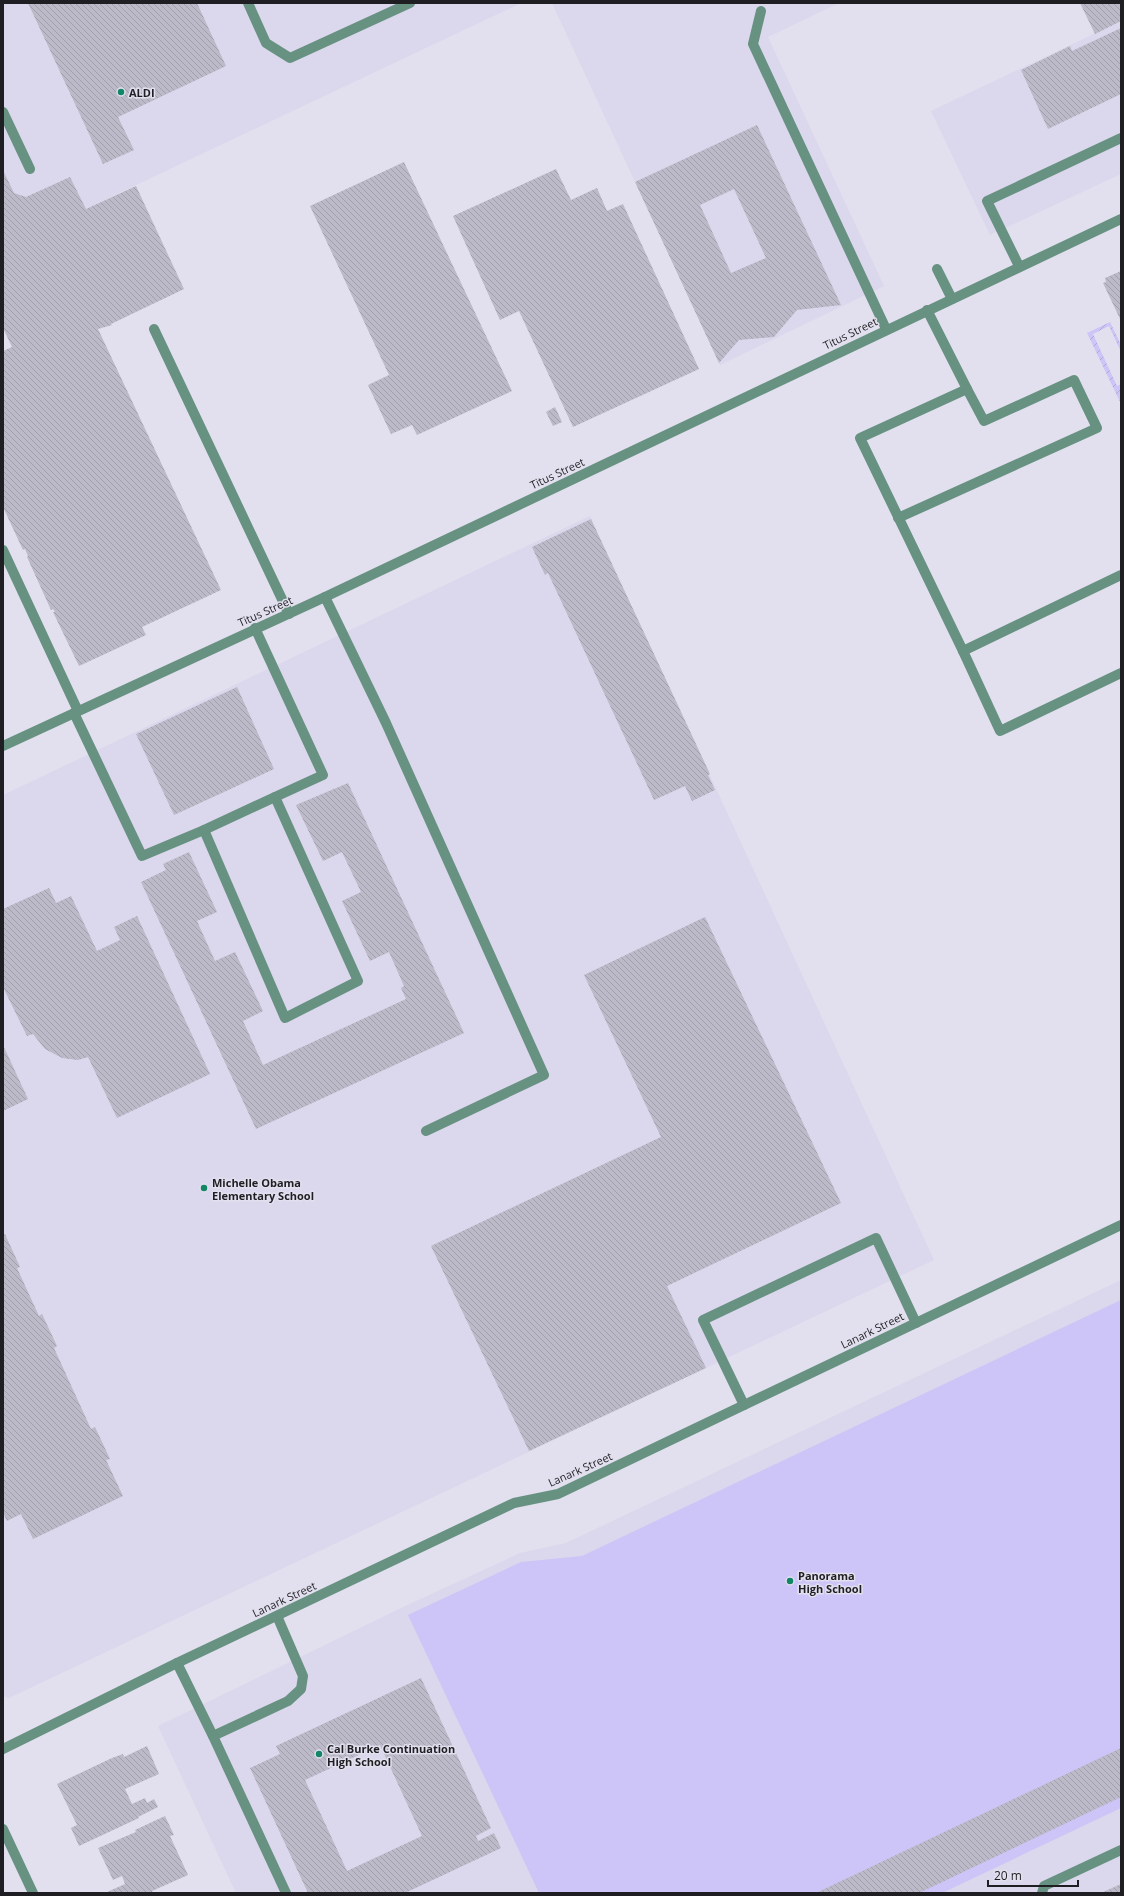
<svg xmlns="http://www.w3.org/2000/svg" width="1124" height="1896" viewBox="0 0 1124 1896" font-family="'Open Sans',sans-serif">
<style>
.built{fill:#dbd7ed}
.garden{fill:url(#garden-furrows)}
.pitch{fill:#cdc4f7}
.building{fill:url(#building-back-hatch);fill-rule:evenodd}
.lines{fill:none;stroke-linecap:round;stroke-linejoin:round}
.minor{stroke:#679180;stroke-width:10}
.poi-dot{fill:#128666;stroke:#e2e0ee;stroke-width:1.5}
.labels{text-anchor:middle;dominant-baseline:central;stroke-width:3;stroke-linejoin:round;paint-order:stroke}
.poi-label{font-size:11px;font-weight:bold;fill:#1f1e23;stroke:#e2e0ee;text-anchor:start}
.street-label{font-size:11px;fill:#1f1e23;stroke:#e2e0ee}
</style>
<defs>
<pattern id="garden-furrows" width="10" height="10" patternUnits="userSpaceOnUse"><rect width="10" height="10" fill="#cdc4f7"/><path d="M-1 1l2-2M0 10L10 0M9 11l2-2" fill="none" stroke="#b0a8d3"/></pattern>
<pattern id="building-back-hatch" width="6" height="6" patternUnits="userSpaceOnUse"><rect width="6" height="6" fill="#bcbac8"/><path d="M-1 5l2 2M0 0l6 6M5-1l2 2" fill="none" stroke="#a19fac"/></pattern>
</defs>
<rect width="100%" height="100%" fill="#e2e0ee"/>
<g class="built">
<path d="M3,3H521L3,248Z"/>
<path d="M552,3H839L768,37L884,286L720,365Z"/>
<path d="M1121,21V174L990,235L931,111Z"/>
<path d="M590,516L934,1260L9,1698L3,1696V795Z"/>
<path d="M1121,1280V1893H236L158,1726L399,1609L520,1553L566,1543Z"/>
</g>
<path class="garden" d="M1110,322L1121,345V352L1109,326L1093,334L1117,386L1121,384V404L1087,333Z"/>
<path class="pitch" d="M1121,1300V1808L942,1893H539L408,1615L521,1562L582,1556Z"/>
<g class="building">
<path d="M28,3H197L226,66L118,117L134,150L103,164Z"/>
<path d="M1080,3H1121V21L1095,34Z"/>
<path d="M1121,28V94L1048,129L1021,70L1070,46L1072,51Z"/>
<path d="M757,125L841,305L797,310L774,337L739,340L719,363L635,182ZM734,189L766,258L731,273L700,205Z"/>
<path d="M404,162L512,391L417,435L412,425L391,434L368,385L389,375L310,206Z"/>
<path d="M556,169L571,200L597,188L607,211L623,204L699,369L573,427L519,311L500,320L453,216Z"/>
<path d="M3,170L14,193L26,197L70,177L86,209L136,186L184,289L111,324L112,325L98,329L221,590L142,627L146,635L79,666L53,612H55L53,609L51,610L27,557L28,556L25,549L23,550L3,507V351L12,347L3,328Z"/>
<path d="M1121,271V321L1103,283L1106,282L1105,278Z"/>
<path d="M555,407L562,422L553,426L546,412Z"/>
<path d="M591,519L710,774L708,775L715,790L692,801L685,786L654,800L548,573L545,575L532,547Z"/>
<path d="M237,687L274,769L174,815L136,734Z"/>
<path d="M348,783L464,1033L256,1129L141,882L166,870L163,864L189,852L217,912L197,921L215,961L235,952L263,1011L243,1021L263,1065L406,999L401,988L404,986L389,952L370,961L342,901L361,892L342,852L323,861L296,805Z"/>
<path d="M49,888L56,903L71,896L97,951L120,940L114,927L137,916L210,1074L117,1118L88,1057L78,1060L62,1058L45,1049L33,1034L27,1036L3,987V909Z"/>
<path d="M705,917L841,1203L667,1286L706,1368L529,1451L431,1246L661,1137L584,975Z"/>
<path d="M3,1045L28,1099L3,1111Z"/>
<path d="M5,1234L20,1267L17,1268L39,1316L42,1314L57,1346L54,1348L91,1429L95,1427L110,1459L106,1460L123,1496L33,1539L21,1514L7,1521L3,1513V1235Z"/>
<path d="M421,1678L491,1828L476,1836L478,1841L494,1833L501,1848L405,1893H308L250,1768L280,1754L276,1746ZM380,1745L422,1836L347,1871L305,1780Z"/>
<path d="M147,1746L159,1774L125,1789L132,1804L145,1798L147,1803L154,1799L158,1807L138,1817L139,1818L79,1846L71,1828L77,1825L57,1784L112,1758L123,1754L124,1757Z"/>
<path d="M1121,1748V1797L919,1893H816Z"/>
<path d="M165,1816L174,1835L170,1836L188,1875L152,1891L153,1893H105L125,1884L122,1876L113,1880L98,1848L136,1832L135,1830Z"/>
<path d="M1121,1884V1893H1101Z"/>
</g>
<g class="lines">
<g class="minor">
<path d="M248,3L266,43L290,58L410,3"/>
<path d="M761,11L753,44L886,329"/>
<path d="M3,112L30,169"/>
<path d="M1019,266L987,201L1121,138"/>
<path d="M937,269L952,299"/>
<path d="M927,310L967,389L860,438L963,651L1000,731L1121,673"/>
<path d="M154,329L289,614"/>
<path d="M898,518L1097,428L1074,380L984,421L967,389"/>
<path d="M3,550L78,711"/>
<path d="M325,597L386,723L544,1075L426,1131"/>
<path d="M963,651L1121,575"/>
<path d="M74,713L142,856L204,830L285,1018L358,981L275,797L323,775L255,628"/>
<path d="M3,746L325,597L1121,219"/>
<path d="M204,830L275,797"/>
<path d="M744,1405L703,1320L876,1238L916,1323"/>
<path d="M177,1663L213,1736L286,1893"/>
<path d="M213,1736L288,1701L301,1689L303,1676L277,1616"/>
<path d="M3,1749L177,1663L514,1503L558,1494L1121,1225"/>
<path d="M3,1829L33,1893"/>
<path d="M1042,1893L1044,1886L1121,1850"/>
</g>
</g>
<g class="poi-dot">
<circle cx="121" cy="92" r="4"/>
<circle cx="204" cy="1188" r="4"/>
<circle cx="790" cy="1581" r="4"/>
<circle cx="319" cy="1754" r="4"/>
</g>
<g class="labels">
<g class="poi-label">
<text x="129" y="92">ALDI</text>
<text x="212" y="1182">Michelle Obama<tspan x="212" dy="13">Elementary School</tspan></text>
<text x="798" y="1575">Panorama<tspan x="798" dy="13">High School</tspan></text>
<text x="327" y="1748">Cal Burke Continuation<tspan x="327" dy="13">High School</tspan></text>
</g>
<g class="street-label">
<text transform="translate(850 333) rotate(-26)">Titus Street</text>
<text transform="translate(557 473) rotate(-25)">Titus Street</text>
<text transform="translate(265 611) rotate(-24)">Titus Street</text>
<text transform="translate(872 1330) rotate(-26)">Lanark Street</text>
<text transform="translate(580 1469) rotate(-24)">Lanark Street</text>
<text transform="translate(284 1599) rotate(-25)">Lanark Street</text>
</g>
</g>
<rect width="1124" height="1896" fill="none" stroke="#1f1e23" stroke-width="8"/>
<path d="M988 1880v6h90v-6" fill="none" stroke="#1f1e23" stroke-width="2"/>
<text x="994" y="1880" font-size="12" fill="#1f1e23" stroke="#e2e0ee" stroke-width="3" paint-order="stroke">20 m</text>
</svg>
